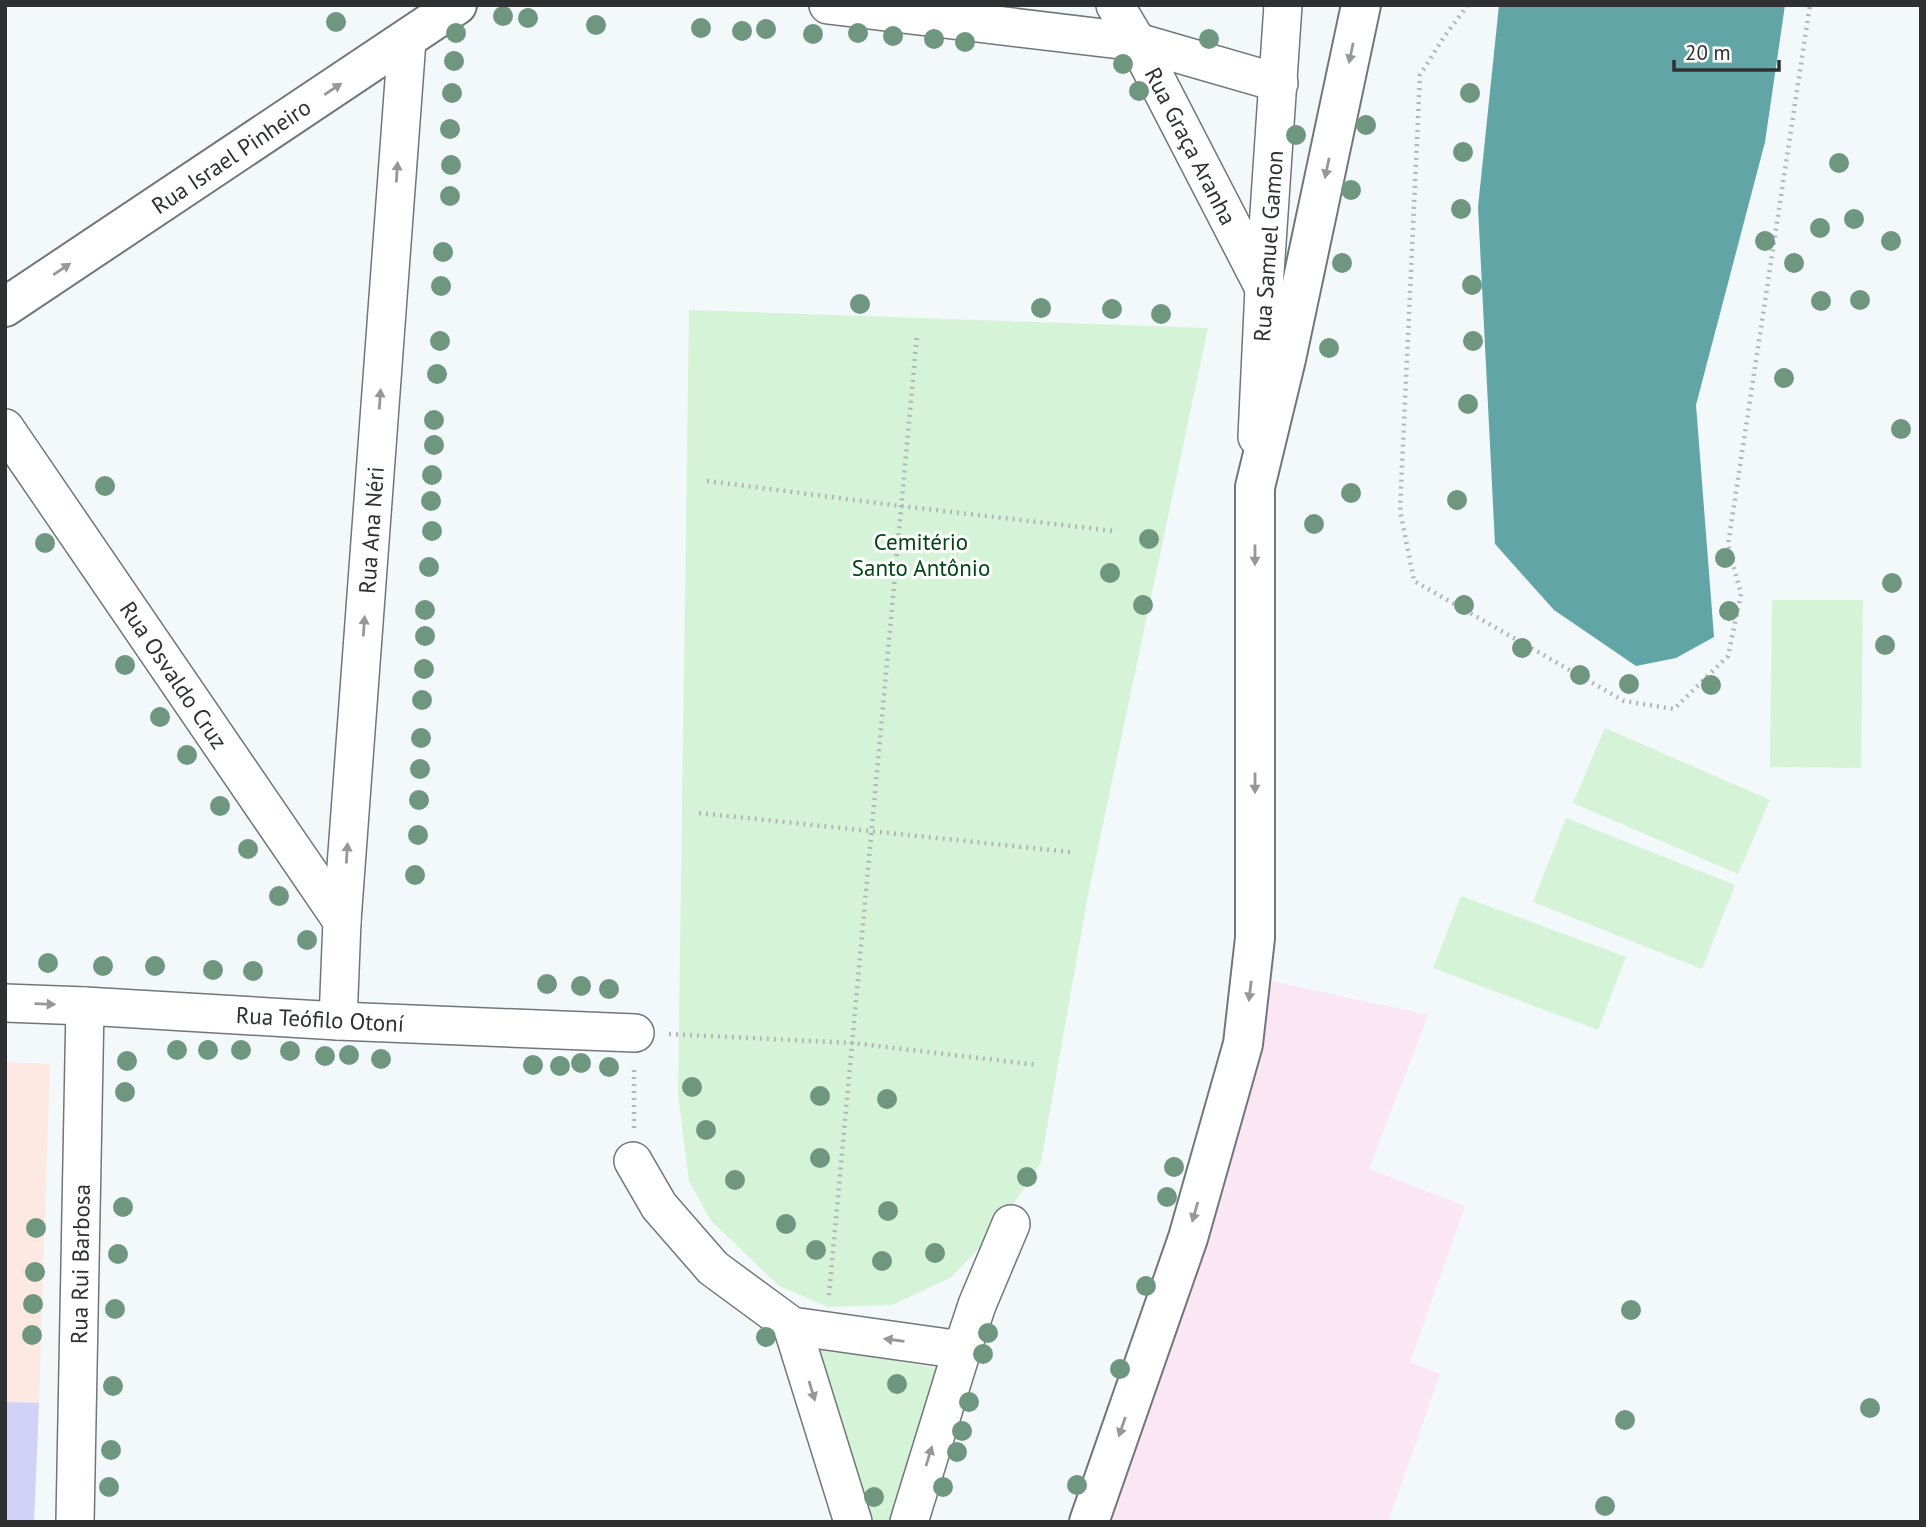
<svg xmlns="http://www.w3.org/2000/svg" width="1926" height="1527" viewBox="0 0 1926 1527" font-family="'PT Sans',sans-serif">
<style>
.education{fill:#fbe6f4}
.medical{fill:#fde8e2}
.green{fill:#d5f3d7}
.water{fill:#62a5a6}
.building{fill:#d1d0f7}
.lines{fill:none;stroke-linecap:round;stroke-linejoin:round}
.minor-casing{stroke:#727679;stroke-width:40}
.tertiary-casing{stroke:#727679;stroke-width:42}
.secondary-casing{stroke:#727679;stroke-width:42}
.path{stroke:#b2b6b8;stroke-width:4.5;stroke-dasharray:2 5;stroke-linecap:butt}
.minor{stroke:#fff;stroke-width:37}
.tertiary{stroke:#fff;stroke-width:38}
.secondary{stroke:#fff;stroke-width:38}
.tree{fill:#6f967e}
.oneway{fill:#969898}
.labels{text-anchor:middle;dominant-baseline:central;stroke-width:6;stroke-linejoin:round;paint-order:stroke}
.street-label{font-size:23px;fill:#2e3031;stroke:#fff}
.park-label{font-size:23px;fill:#034517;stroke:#fff}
</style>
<rect width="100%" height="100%" fill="#f3f8fb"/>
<path class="education" d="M1270,981L1428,1015L1369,1169L1465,1206L1410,1362L1440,1374L1388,1522H1104L1262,1033Z"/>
<path class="medical" d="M5,1062L50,1064L39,1403L5,1402Z"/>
<g class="green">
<path d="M689,310L1208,328L1088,895L1041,1162L997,1229L952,1277L892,1305L828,1307L779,1286L711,1221L689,1181L678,1095Z"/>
<path d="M1772,600H1863L1861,768L1770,767Z"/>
<path d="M1605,728L1770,800L1738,874L1573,803Z"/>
<path d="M1566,818L1735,885L1702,969L1533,902Z"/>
<path d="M1461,896L1626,957L1598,1030L1433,968Z"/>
<path d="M814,1346L946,1370L895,1522H873Z"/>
</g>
<path class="water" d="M1499,5H1785L1765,142L1696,405L1714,637L1676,658L1636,666L1554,610L1495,544L1478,207Z"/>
<path class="building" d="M5,1402L39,1403L34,1522H5Z"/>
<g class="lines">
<defs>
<g id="minor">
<path d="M828,5L1137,42L1279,83"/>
<path d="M1115,5L1137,42L1264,288"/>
<path d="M5,428L342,921"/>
<path d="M1257,437L1264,288L1283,5"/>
<path d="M5,1003L85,1006L338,1021L635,1033"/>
<path d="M338,1021L342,921L407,40"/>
<path d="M633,1161L659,1206L713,1268L792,1326L962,1350"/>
<path d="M792,1326L853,1522"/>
<path d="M75,1522L85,1006"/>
<path d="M909,1522L962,1350L977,1305L1011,1224"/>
</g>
<path id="tertiary" d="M1089,1522L1188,1238L1243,1044L1255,938V487L1286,359L1361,5"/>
<path id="secondary" d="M5,307L457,5"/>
</defs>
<use href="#minor" class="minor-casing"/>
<use href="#tertiary" class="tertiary-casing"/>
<use href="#secondary" class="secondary-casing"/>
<g class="path">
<path d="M1468,5L1444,37L1420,75L1400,510L1414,581L1624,701L1674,709L1728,656L1741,594L1728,545L1810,5"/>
<path d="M707,481L901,506L1114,531"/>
<path d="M699,813L1070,852"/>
<path d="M669,1034L852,1043L1038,1065"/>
<path d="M634,1128V1067"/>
<path d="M829,1295L917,335"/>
</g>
<use href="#minor" class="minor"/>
<use href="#tertiary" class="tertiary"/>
<use href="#secondary" class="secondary"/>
</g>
<g class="tree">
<circle cx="503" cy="16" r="10"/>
<circle cx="528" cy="18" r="10"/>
<circle cx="336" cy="22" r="10"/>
<circle cx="596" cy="25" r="10"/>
<circle cx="701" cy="28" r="10"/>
<circle cx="766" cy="29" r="10"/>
<circle cx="742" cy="31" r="10"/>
<circle cx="456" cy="33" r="10"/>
<circle cx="858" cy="33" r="10"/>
<circle cx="813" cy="34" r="10"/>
<circle cx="893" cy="36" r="10"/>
<circle cx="934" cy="39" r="10"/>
<circle cx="1209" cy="39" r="10"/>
<circle cx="965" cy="42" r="10"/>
<circle cx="454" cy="61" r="10"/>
<circle cx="1123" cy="64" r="10"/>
<circle cx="1139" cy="91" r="10"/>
<circle cx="452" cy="93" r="10"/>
<circle cx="1470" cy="93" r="10"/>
<circle cx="1366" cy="125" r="10"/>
<circle cx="450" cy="129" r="10"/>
<circle cx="1296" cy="135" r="10"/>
<circle cx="1463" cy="152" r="10"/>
<circle cx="1839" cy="163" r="10"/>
<circle cx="451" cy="165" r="10"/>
<circle cx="1351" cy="190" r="10"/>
<circle cx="450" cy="196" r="10"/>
<circle cx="1461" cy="209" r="10"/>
<circle cx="1854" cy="219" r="10"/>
<circle cx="1820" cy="228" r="10"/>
<circle cx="1765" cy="241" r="10"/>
<circle cx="1891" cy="241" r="10"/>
<circle cx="443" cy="252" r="10"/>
<circle cx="1342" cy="263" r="10"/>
<circle cx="1794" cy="263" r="10"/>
<circle cx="1472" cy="285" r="10"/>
<circle cx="441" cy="286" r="10"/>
<circle cx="1860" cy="300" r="10"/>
<circle cx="1821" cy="301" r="10"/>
<circle cx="860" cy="304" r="10"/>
<circle cx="1041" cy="308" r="10"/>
<circle cx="1112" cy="309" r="10"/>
<circle cx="1161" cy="314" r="10"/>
<circle cx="440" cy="341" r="10"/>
<circle cx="1473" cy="341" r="10"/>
<circle cx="1329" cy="348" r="10"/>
<circle cx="437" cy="374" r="10"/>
<circle cx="1784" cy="378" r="10"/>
<circle cx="1468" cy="404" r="10"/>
<circle cx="434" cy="420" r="10"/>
<circle cx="1901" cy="429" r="10"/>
<circle cx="434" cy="445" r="10"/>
<circle cx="432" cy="475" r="10"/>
<circle cx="105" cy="486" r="10"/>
<circle cx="1351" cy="493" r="10"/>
<circle cx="1457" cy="500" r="10"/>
<circle cx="431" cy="501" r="10"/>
<circle cx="1314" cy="524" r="10"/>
<circle cx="432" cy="531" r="10"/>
<circle cx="1149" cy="539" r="10"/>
<circle cx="45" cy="543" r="10"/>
<circle cx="1725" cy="558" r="10"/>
<circle cx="429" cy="567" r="10"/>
<circle cx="1110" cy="573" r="10"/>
<circle cx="1892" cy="583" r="10"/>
<circle cx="1143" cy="605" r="10"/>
<circle cx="1464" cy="605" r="10"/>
<circle cx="425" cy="610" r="10"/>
<circle cx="1729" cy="611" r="10"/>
<circle cx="425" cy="636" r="10"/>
<circle cx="1885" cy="645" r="10"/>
<circle cx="1522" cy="648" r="10"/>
<circle cx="125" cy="665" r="10"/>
<circle cx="424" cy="669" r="10"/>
<circle cx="1580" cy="675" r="10"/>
<circle cx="1629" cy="684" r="10"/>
<circle cx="1711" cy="685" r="10"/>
<circle cx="422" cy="700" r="10"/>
<circle cx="160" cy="717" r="10"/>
<circle cx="421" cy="738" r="10"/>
<circle cx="187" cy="755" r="10"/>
<circle cx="420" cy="769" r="10"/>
<circle cx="419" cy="800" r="10"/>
<circle cx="220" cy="806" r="10"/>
<circle cx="418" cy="835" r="10"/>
<circle cx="248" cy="849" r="10"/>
<circle cx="415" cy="875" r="10"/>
<circle cx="279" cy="896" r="10"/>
<circle cx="307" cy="940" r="10"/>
<circle cx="48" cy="963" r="10"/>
<circle cx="103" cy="966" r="10"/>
<circle cx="155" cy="966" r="10"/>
<circle cx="213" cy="970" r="10"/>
<circle cx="253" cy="971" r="10"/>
<circle cx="547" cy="984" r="10"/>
<circle cx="581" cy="986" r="10"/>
<circle cx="609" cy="989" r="10"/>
<circle cx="177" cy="1050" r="10"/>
<circle cx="208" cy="1050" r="10"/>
<circle cx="241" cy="1050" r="10"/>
<circle cx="290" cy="1051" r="10"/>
<circle cx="349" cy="1055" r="10"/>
<circle cx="325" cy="1056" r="10"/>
<circle cx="381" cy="1059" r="10"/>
<circle cx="127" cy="1061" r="10"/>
<circle cx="581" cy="1063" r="10"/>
<circle cx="533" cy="1065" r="10"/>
<circle cx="560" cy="1066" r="10"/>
<circle cx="609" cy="1067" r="10"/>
<circle cx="692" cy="1087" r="10"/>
<circle cx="125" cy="1092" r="10"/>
<circle cx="820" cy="1096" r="10"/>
<circle cx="887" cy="1099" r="10"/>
<circle cx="706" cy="1130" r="10"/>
<circle cx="820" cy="1158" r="10"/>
<circle cx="1174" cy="1167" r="10"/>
<circle cx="1027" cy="1177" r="10"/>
<circle cx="735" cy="1180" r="10"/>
<circle cx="1167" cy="1197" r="10"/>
<circle cx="123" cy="1207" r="10"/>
<circle cx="888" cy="1211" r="10"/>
<circle cx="786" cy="1224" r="10"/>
<circle cx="36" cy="1228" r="10"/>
<circle cx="816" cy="1250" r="10"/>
<circle cx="935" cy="1253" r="10"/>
<circle cx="118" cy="1254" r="10"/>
<circle cx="882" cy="1261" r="10"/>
<circle cx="35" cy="1272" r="10"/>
<circle cx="1146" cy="1286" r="10"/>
<circle cx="33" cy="1304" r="10"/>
<circle cx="115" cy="1309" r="10"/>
<circle cx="1631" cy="1310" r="10"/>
<circle cx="988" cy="1333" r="10"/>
<circle cx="32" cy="1335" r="10"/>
<circle cx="766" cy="1337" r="10"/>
<circle cx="983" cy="1354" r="10"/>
<circle cx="1120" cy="1369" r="10"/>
<circle cx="897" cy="1384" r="10"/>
<circle cx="113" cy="1386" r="10"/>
<circle cx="969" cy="1402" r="10"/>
<circle cx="1870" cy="1408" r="10"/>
<circle cx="1625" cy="1420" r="10"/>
<circle cx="962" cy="1431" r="10"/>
<circle cx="111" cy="1450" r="10"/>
<circle cx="957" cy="1452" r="10"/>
<circle cx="1077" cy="1485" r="10"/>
<circle cx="109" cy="1487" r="10"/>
<circle cx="943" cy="1487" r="10"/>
<circle cx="874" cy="1497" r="10"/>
<circle cx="1605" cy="1506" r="10"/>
</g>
<defs><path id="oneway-solid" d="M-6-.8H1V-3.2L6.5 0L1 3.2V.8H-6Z" transform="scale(1.75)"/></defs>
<g class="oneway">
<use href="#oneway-solid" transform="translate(1351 53) rotate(102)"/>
<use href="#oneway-solid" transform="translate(333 89) rotate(-34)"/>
<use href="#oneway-solid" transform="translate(1327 168) rotate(102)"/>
<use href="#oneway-solid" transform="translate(397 172) rotate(-86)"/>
<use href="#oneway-solid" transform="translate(62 269) rotate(-34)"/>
<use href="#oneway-solid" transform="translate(380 399) rotate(-86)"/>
<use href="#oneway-solid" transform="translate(1255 555) rotate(90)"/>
<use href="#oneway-solid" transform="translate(364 626) rotate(-86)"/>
<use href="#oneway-solid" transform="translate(1255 783) rotate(90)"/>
<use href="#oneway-solid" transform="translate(347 853) rotate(-86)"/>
<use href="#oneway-solid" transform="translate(1250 991) rotate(97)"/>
<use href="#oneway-solid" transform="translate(45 1004) rotate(2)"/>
<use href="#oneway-solid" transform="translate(1195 1212) rotate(106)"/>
<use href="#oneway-solid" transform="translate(894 1340) rotate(-172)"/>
<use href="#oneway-solid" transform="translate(812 1391) rotate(73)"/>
<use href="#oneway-solid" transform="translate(1122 1427) rotate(109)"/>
<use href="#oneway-solid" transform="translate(929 1456) rotate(-73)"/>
</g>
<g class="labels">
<g class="street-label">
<text transform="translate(1191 146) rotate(63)">Rua Graça Aranha</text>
<text transform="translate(231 156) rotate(-34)">Rua Israel Pinheiro</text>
<text transform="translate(1268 246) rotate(-86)">Rua Samuel Gamon</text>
<text transform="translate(371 530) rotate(-86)">Rua Ana Néri</text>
<text transform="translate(174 675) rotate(56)">Rua Osvaldo Cruz</text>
<text transform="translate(320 1019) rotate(3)">Rua Teófilo Otoní</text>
<text transform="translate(80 1264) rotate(-89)">Rua Rui Barbosa</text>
</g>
<g class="park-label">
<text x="921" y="541">Cemitério<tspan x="921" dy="26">Santo Antônio</tspan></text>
</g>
</g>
<rect width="1926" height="1527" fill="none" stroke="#2e3031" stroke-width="14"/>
<path d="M1674 60v10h105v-10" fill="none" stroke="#2e3031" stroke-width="3.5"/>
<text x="1685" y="60" font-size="21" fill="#2e3031" stroke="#ffffff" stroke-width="5" paint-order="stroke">20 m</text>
</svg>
